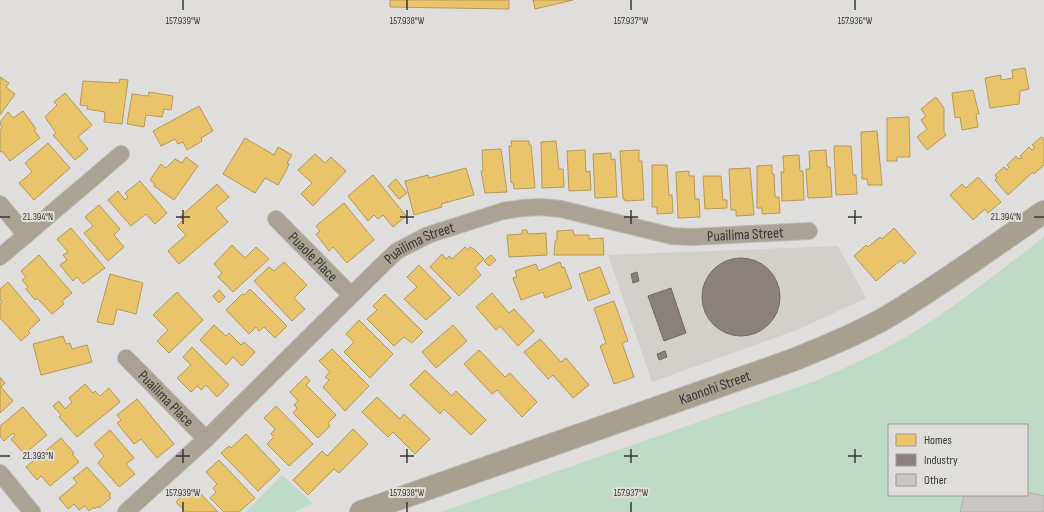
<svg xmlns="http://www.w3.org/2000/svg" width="1044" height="512" viewBox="0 0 1044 512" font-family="'Sofia Sans Condensed',sans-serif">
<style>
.built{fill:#d3cfca}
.green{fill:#bfdac6;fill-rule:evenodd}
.homes{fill:#e9c46a;stroke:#b49a5a}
.industry{fill:#8a817c;stroke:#716b67}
.building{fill:#c8c7c5;stroke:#b4b3b2}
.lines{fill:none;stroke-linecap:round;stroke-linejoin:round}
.street-casing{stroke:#b9b9b8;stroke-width:18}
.secondary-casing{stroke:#b9b9b8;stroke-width:24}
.street{stroke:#aaa293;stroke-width:16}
.secondary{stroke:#a8a08f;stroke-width:22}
.ticks{fill:none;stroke:#373735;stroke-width:1.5}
.labels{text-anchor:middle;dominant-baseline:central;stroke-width:4;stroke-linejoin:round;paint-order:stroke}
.street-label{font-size:15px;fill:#373735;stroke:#e0dedb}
.ticks-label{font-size:10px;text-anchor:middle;fill:#373735;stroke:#e0dedb;stroke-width:4;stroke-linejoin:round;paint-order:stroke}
</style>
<rect width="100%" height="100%" fill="#dfdedc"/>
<path class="built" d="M838,246L866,298L797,330L652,382L608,255Z"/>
<g class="green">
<path d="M1044,237V512H441L818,380C851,365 885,350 916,331C961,303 1002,269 1044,237ZM889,425H1027V495H889Z"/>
<path d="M282,475L313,503L295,512H245Z"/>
</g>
<g class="homes">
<path d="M390,0H509V9L390,7Z"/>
<path d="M533,0H573L535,9Z"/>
<path d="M1025,68L1029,89L1020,91L1019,104L990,108L985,78L1001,75V80L1013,78L1012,70Z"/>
<path d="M0,77L9,83L6,87L15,94L0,115Z"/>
<path d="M120,79L128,80L122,124L104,122L105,112L87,109L88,106L80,105L83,81L119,83Z"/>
<path d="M973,90L979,114H976L978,127L962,130L960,117L955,118L952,93Z"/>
<path d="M149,92L173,96L171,110L164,109L162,117L146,115L144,127L127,124L132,94L148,96Z"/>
<path d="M65,93L92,125L78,137L88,149L75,160L53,135L56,133L45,117L57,105L54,102Z"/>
<path d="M936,97L944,108V132L946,135L927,150L917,137L927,129L921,120L926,116L921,109Z"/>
<path d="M199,106L213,131L201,138L202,141L187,150L183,142L178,144L175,139L161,146L153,131Z"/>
<path d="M23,111L36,129L34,130L40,138L10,161L2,151L0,152V130L2,128L0,122L8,112L13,118Z"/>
<path d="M909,117L910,157H897V161H887V118Z"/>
<path d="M877,131L882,185H868L867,179H862L861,132Z"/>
<path d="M1041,137L1044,139V165L1034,174L1033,172L1008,195L995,180L997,178L995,175L1004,167L1007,170L1009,167L1007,165L1016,156L1018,159L1022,158L1020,156L1029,147L1032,150L1035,147L1032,145Z"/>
<path d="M245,138L274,155L278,147L292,155L287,163L289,164L286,171L278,185L265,178L255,193L223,174Z"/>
<path d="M511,141H529V145H531L535,188L514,189L513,182L511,183L509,146H512Z"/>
<path d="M556,141L559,169H563L564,187L542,188L541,142Z"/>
<path d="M48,143L70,168L34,200L19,183L32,172L25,163Z"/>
<path d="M834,146H851L853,175H856L857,194L836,195Z"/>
<path d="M501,149L507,192L485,193L481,171H483L482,150Z"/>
<path d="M585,150L586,172L590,171L591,190L569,191L567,151Z"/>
<path d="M639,150V161H642L644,200L625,201V199H623L620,151Z"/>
<path d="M826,150L827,167H830L832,197L808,198L806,169H810L809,151Z"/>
<path d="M611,153V160L615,159L617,197L595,198L593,154Z"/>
<path d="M315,154L325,163L331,157L346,171L313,206L301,194L312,183L298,170Z"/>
<path d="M799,155L800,171H803L804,200L782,201L781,172H784L783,156Z"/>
<path d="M186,157L198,166L174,200L154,186L155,184L150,180L161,164L166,168L175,159L182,163Z"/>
<path d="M652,165H667L669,195H672L673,213L657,214V207H652Z"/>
<path d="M772,165V174H774L775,197H779L780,213L762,214V208H757V166Z"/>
<path d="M466,168L474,195L441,204L442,207L414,215L405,181L428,175L429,178Z"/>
<path d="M750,168L754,215L736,216V210H731L729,169Z"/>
<path d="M689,171V176H694L695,199H699L700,217L678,218L676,172Z"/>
<path d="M373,175L406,216L393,227L383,215L378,219L374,215L368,221L348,196Z"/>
<path d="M703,176H721L723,200H727V208L705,209Z"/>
<path d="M978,177L1001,202L988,213L985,209L973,220L950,195L962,184L966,188Z"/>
<path d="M396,179L407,193L399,199L388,186Z"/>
<path d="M140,181L167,213L155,224L146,214L131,226L108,200L118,191L125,200L128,197L125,193Z"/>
<path d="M217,184L229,197L216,208L228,222L179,264L168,251L186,235L177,226L183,220L180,217Z"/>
<path d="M344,203L374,240L347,263L333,247L329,251L316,234L320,231L316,226Z"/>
<path d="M99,205L120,229L114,235L124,247L108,261L84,233L93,226L85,217Z"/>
<path d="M71,228L105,268L83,284L77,277L73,281L60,265L67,260L63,255L68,252L57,239Z"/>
<path d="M894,228L916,253L904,264L901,260L876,281L854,256L866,245L868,247L880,237L882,239Z"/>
<path d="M522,230H527L528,234L546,233L547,255L509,257L507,235L522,234Z"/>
<path d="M573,230L574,235H589V239L603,238L604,255H554L555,241L557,240V231Z"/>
<path d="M232,245L245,258L256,247L269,259L233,292L218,277L222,273L214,264Z"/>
<path d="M465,247L468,250L470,247L474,249L484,259L475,268L481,275L459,296L430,267L442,254L446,259L449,256L452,259Z"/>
<path d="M39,255L72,293L62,301L64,304L52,314L37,298L35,300L26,289L28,287L22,280L26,277L21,271Z"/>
<path d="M491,255L496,260L489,266L484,261Z"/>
<path d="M284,262L307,285L294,298L305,309L292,321L254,281L269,267L274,271Z"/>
<path d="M560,262L562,268L564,267L572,288L545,298L543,292L521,300L513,278L517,277L515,271L536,264L538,270H540Z"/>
<path d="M419,265L451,298L426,320L404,299L417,287L407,277Z"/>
<path d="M600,267L610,293L588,301L579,274Z"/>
<path d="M110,274L143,283L136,314L117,309L113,325L97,322Z"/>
<path d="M8,282L40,320L28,331L30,333L21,341L0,318V304L2,302L0,300V289Z"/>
<path d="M250,289L287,326L275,338L264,327L259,331L256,327L249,334L226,310L242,294L244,295Z"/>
<path d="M219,290L225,297L219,303L213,296Z"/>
<path d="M177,292L203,320L169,353L157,341L168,330L153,315Z"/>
<path d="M492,293L509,313L514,309L534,331L518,346L500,326L496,330L476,307Z"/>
<path d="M385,294L423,332L412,343L404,337L394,346L367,319L377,310L373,306Z"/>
<path d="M614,301L628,341L622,343L634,377L614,384L600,346L606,343L594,308Z"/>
<path d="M359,320L393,354L370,378L344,352L354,342L346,334Z"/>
<path d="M214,325L226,336L229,333L241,345L244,342L255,352L242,366L233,357L226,365L200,340Z"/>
<path d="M453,325L467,341L436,368L422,352Z"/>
<path d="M63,336L66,344L70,343L72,349L87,345L92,362L41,375L33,344Z"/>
<path d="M540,339L561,362L566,358L589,385L573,398L553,375L548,379L524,352Z"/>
<path d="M192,347L229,385L217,397L206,385L201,390L198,386L191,392L177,378L191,365L183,357Z"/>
<path d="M332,349L369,386L345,411L323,387L329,380L325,377L330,372L319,361Z"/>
<path d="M479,350L505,377L510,373L537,402L522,417L497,390L492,394L464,364Z"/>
<path d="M425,370L452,396L456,391L486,420L471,435L444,409L440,414L410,385Z"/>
<path d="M306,376L310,381L306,385L336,415L328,423L330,426L318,438L293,413L297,408L294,405L298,401L290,392Z"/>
<path d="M0,377L5,383L1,387L13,401L0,413Z"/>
<path d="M85,384L93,393L95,391L100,396L109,388L120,402L77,437L59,417L61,415L53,406L59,401L65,409L72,402L69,398Z"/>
<path d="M377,397L400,419L404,414L430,439L415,454L393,432L388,437L362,412Z"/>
<path d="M137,399L174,444L157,458L141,439L134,444L117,423L121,420L117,415Z"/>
<path d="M276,406L313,444L289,466L267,444L274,437L271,434L275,429L264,418Z"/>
<path d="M23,407L47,435L24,454L11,439L15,436L13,433L4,441L0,436V426Z"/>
<path d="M353,429L368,444L339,473L334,469L308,495L293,480L322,451L327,456Z"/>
<path d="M110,430L134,458L126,464L135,474L119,487L98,463L104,456L94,444Z"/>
<path d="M246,434L280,470L258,491L221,453L229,446L231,448Z"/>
<path d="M61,438L74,453L72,454L79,462L50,486L41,476L37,480L26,467Z"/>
<path d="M219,460L255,498L239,512H224L210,498L216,492L213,488L217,484L206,472Z"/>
<path d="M87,467L111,494L109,496L111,498L99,508L98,506L95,509L94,507L89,511L85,506L79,510L74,504L68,509L59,498L77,483L73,478Z"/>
<path d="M188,489L193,494L197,490L218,512H186L176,502Z"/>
</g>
<g class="industry">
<circle cx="741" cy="297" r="39"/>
<path d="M637,272L639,281L633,283L631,274Z"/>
<path d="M671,288L686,333L664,341L648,296Z"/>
<path d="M665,351L667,357L659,360L657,354Z"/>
</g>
<path class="building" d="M1027,492L1044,496V512H960L964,495H1027Z"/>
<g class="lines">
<defs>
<g id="street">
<path d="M0,204L26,235"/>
<path id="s1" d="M276,219L351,295"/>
<path d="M0,257L121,154"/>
<path id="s2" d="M126,358L206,439"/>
<path d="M0,473L32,512"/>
<path id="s3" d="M126,512L206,439L381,266L397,251L428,235L503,211L523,208L541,207L561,209L672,236L692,237L809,231"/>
</g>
<g id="secondary">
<path id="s4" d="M361,512L793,360C825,347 857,334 887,317C941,285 992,247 1044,212"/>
</g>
</defs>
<use href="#street" class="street-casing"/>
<use href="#secondary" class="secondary-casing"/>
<use href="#street" class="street"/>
<use href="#secondary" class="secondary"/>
</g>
<path class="ticks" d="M183,0V10M407,0V10M631,0V10M855,0V10M183,210V224M407,210V224M631,210V224M855,210V224M0,217H10M176,217H190M400,217H414M624,217H638M848,217H862M1034,217H1044M183,449V463M407,449V463M631,449V463M855,449V463M0,456H10M176,456H190M400,456H414M624,456H638M848,456H862M183,502V512M407,502V512M631,502V512"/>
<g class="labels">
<g class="street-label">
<text stroke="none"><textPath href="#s3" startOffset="736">Puailima Street</textPath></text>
<text stroke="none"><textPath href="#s3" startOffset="400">Puailima Street</textPath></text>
<text stroke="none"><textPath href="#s1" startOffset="53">Puaole Place</textPath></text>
<text stroke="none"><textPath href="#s4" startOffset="375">Kaonohi Street</textPath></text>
<text stroke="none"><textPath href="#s2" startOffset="57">Puailima Place</textPath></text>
</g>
</g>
<g class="ticks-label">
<text x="183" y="24">157.939°W</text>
<text x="407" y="24">157.938°W</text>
<text x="631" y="24">157.937°W</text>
<text x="855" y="24">157.936°W</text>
<text x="38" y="220">21.394°N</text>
<text x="1006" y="220">21.394°N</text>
<text x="38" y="459">21.393°N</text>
<text x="183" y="496">157.939°W</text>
<text x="407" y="496">157.938°W</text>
<text x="631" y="496">157.937°W</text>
</g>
<rect x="888" y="424" width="140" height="72" fill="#e0dedb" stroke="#9c9b99"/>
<rect x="896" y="434" width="20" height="12" fill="#e9c46a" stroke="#9c9b99"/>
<text x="924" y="444" font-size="12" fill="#373735">Homes</text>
<rect x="896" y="454" width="20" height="12" fill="#8a817c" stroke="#9c9b99"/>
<text x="924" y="464" font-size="12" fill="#373735">Industry</text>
<rect x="896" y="474" width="20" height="12" fill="#c8c7c5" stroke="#9c9b99"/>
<text x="924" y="484" font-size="12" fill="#373735">Other</text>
</svg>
